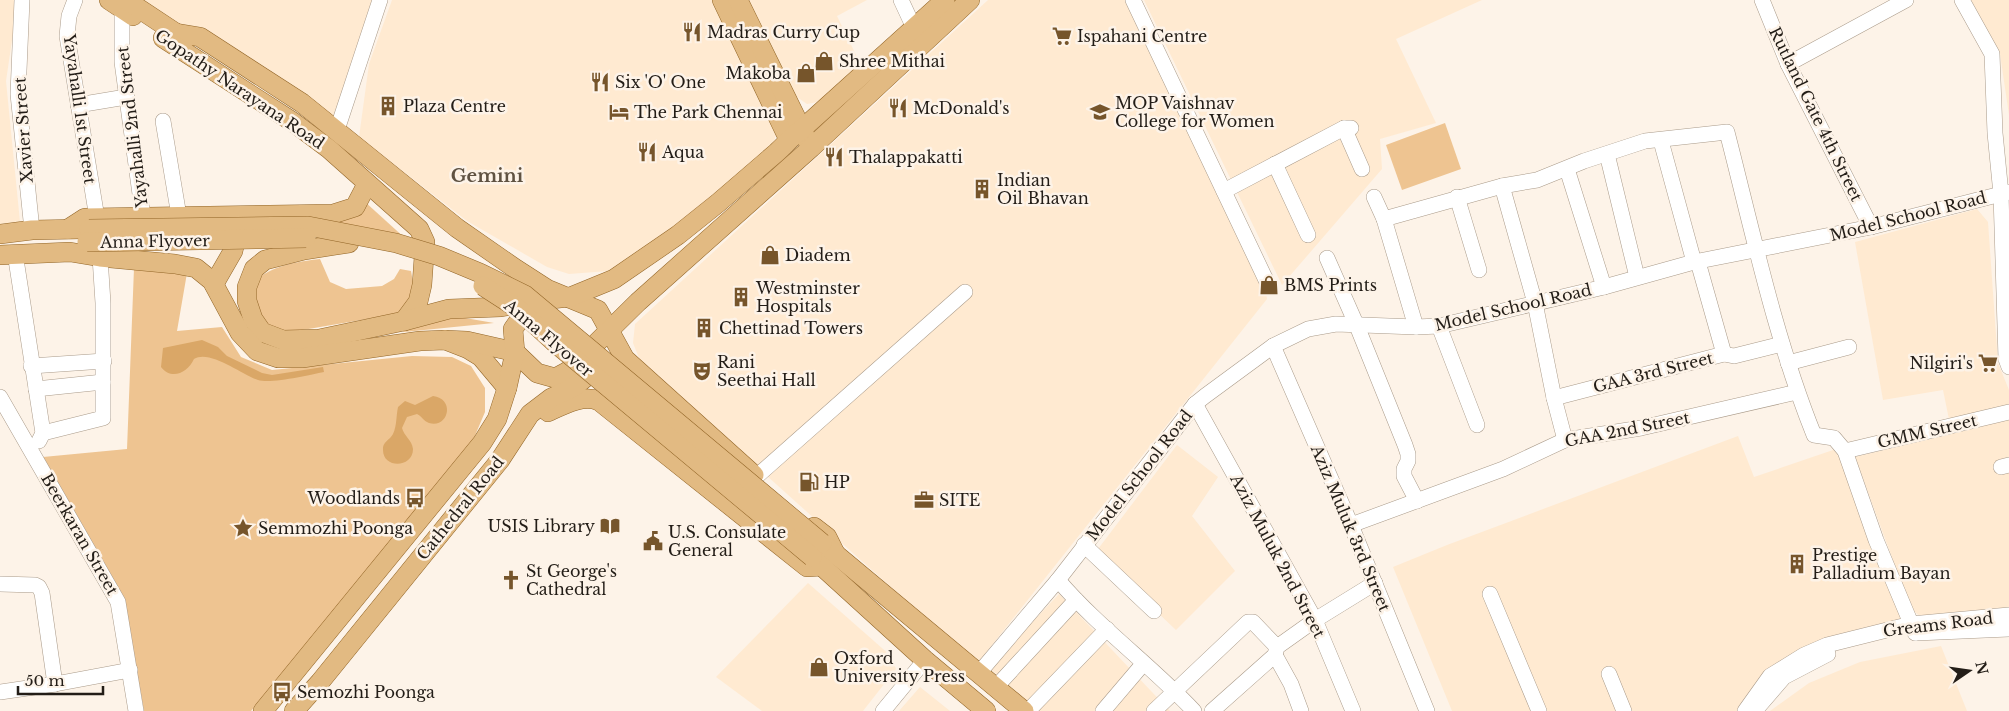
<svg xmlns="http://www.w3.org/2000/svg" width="2009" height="711" viewBox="0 0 2009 711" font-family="'Libre Baskerville',serif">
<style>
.built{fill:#ffead1}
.green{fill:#eec491}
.water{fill:#daa767}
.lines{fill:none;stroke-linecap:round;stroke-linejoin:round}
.minor-casing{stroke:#aa9b8a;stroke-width:16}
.major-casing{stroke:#926527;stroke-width:20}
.minor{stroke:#fff;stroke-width:15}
.major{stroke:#e2ba82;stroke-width:19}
.major-bridge-casing{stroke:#926527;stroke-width:20;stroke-linecap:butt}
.major-bridge{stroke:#e2ba82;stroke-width:19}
.labels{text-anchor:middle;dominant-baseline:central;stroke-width:5;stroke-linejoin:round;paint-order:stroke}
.poi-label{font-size:16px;fill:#231d17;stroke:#fdf3e8;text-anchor:start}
.street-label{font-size:16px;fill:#231d17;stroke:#fdf3e8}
.neighbourhood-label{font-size:18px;font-weight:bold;fill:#5f5242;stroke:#fdf3e8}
</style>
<rect width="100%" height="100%" fill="#fdf3e8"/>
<g class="built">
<path d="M0,0H18L6,81L20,222L0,224Z"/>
<path d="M131,0H372L333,119Z"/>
<path d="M392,0H715L778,130L772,147L665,238L621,270L569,274L547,267L467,221L359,137L369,64Z"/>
<path d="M748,0H867L837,16L860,63L823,101L807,104L794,95Z"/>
<path d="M988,0H1126L1266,293L1267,299L980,660L971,659L641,363L633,343L635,324Z"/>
<path d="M1144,0H1482L1396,39L1436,123L1380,139L1382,169L1282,285Z"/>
<path d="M1971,0H2009V115L2000,54Z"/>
<path d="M1977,209L1988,222L1998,363L2009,390V620L1930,624L1911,609L1855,457L1952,434L1943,390L1883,400L1855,242Z"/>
<path d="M1738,436L1754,477L1839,448L1905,625L1824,648L1741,711H1452L1393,567L1447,545Z"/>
<path d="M1177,445L1218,477L1192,516L1235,571L1176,630L1095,553Z"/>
<path d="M808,583L891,656L896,669L863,711H762L716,677Z"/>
<path d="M1059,594L1170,711H1039L989,668Z"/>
<path d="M1941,646L1967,711H1770L1809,683L1860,662Z"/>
<path d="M920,687L950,711H899Z"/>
</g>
<g class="green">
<path d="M1445,123L1461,169L1402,190L1386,145Z"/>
<path d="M364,201L407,240L331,224Z"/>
<path d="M320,259L330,282L346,289L382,286L394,279L400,269L411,271L416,299L402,313L285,333C280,331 273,330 270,327C254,314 255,295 258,278C279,264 296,262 320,259Z"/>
<path d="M134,268L187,273L177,331L222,327L241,357L272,370L412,356L452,357L471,366L485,388V412L468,452L251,711H144L124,600L43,457L127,449Z"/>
<path d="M442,314L494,323L504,322L404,332L400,329Z"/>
</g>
<g class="water">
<path d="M202,340L218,347L227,356L262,373L272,375L323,367L324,372C309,375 271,384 258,380C242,375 210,349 194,359C188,372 172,381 161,367L163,348Z"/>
<path d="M433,396C456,399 448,429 429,423C423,421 422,416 417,414L407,417L402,428C404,436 412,440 413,449C413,468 383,469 383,450C382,442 390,440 393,434C397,425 396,416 398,407L405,401L415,405Z"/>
</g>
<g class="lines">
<defs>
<g id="minor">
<path d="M22,0L18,94L32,230"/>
<path d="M75,0L69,16L67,36L97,218"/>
<path d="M901,0L914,28"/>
<path d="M1133,0L1266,280"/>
<path d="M1762,0L1788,64L1871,227"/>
<path d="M1962,0L1992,54L1995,133L2001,194L2006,359L2009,367"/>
<path d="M122,9V62L143,216"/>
<path d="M1788,64L1906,0"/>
<path d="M78,105L126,97"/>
<path d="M163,121L179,216"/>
<path d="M1344,128L1362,169"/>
<path d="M337,130L380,0"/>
<path d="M1661,141L1694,262"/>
<path d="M1607,154L1637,277"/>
<path d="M1275,164L1308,235"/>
<path d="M1567,169L1604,287"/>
<path d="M1502,186L1535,303L1554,398L1565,440"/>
<path d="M1224,191L1344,128H1351"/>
<path d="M1374,197L1384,219"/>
<path d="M1457,197L1479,270"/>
<path d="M15,253L43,433L39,441"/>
<path d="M1327,258L1357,326L1405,445L1408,454V461L1404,469V476L1417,501"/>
<path d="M1698,262L1724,354"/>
<path d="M1439,326L1477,425"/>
<path d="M1416,327L1384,219L1502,186L1537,180L1584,161L1645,141L1727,132C1753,233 1775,338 1814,435L1834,438L1845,451L1876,540L1915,633"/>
<path d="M1273,346L1351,525L1427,711"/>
<path d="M1788,363L1849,347"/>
<path d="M31,366L104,361"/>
<path d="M36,389L103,382"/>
<path d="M0,397L118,602L136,711"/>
<path d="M1554,398L1724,354L1734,356L1782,344"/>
<path d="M1195,404L1315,620L1353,711"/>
<path d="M43,433L103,418V303L100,257"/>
<path d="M1845,451L2009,412"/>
<path d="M2001,467L2009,465"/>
<path d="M756,477L965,292"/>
<path d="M1351,525L1503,469L1565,440L1641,428L1797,392"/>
<path d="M1084,545L1154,611"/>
<path d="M1058,580C1099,628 1151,665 1194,711"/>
<path d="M0,584L35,585L39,587L42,593L55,684L130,670"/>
<path d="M1490,594L1539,711"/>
<path d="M1916,633L2009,629"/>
<path d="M1275,655L1291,684L1301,711"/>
<path d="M979,673L1058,580L1195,404L1205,396L1273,346L1308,329L1336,324L1416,327L1439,326L1604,287L1694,262L1871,227L2009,192"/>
<path d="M1609,674L1624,711"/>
<path d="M996,687L1076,600"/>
<path d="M0,692L55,684"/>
<path d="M1759,706L1784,677L1828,654"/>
<path d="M883,711L925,660"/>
<path d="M1028,711L1107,629"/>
<path d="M1103,711L1143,664"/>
<path d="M1154,711L1248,622H1253L1277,647"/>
<path d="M1212,711L1275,655L1277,647L1315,620L1375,583"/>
<path d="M1745,711L1770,676L1804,655L1827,645L1911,624L2009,615"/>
</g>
<g id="major">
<path d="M109,0L133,16"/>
<path d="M126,0L185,39"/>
<path d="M722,0L788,138"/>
<path d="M738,0L807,140"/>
<path d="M176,33L200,37L302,103L457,228L516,269L547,289L598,310L625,359L754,475"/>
<path d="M163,38L293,122L329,149L419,229L425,242L422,285L418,302L404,321"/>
<path d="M68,229L85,218L333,214L355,207L367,184"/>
<path d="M0,234L32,230L81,229"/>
<path d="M349,243L304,250L265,260L254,269L247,287V301L253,319L262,332L283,340L319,339L404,321L449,309L501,307L523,303"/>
<path d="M0,255L70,252L100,257L175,264L196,268L212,281L240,333L257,351L278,358H302L420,341L445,340L468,349L481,357L507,388"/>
<path d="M214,284L233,251L239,225"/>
<path d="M445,340L467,341L515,352L537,373L555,378L568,371L638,302L811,148L970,0"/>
<path d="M548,412C563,405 583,394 599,401L807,567L824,566"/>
<path d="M814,527L827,537L836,555"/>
<path d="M827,547L1024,711"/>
<path d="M815,560L925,660L986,711"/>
<path d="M263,711L482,443L497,419L507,388L515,352L513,329L533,301L570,297L614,279L678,235L718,203L776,153C785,145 791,137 801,130L945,0"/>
<path d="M294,711L320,682L500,460L530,414L551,398L574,387L603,363"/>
</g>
</defs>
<use href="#minor" class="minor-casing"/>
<use href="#major" class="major-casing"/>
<use href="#minor" class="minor"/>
<use href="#major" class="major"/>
<defs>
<g id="major-bridge">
<path d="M89,229L308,226L396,243L439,256L480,273L525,295L822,543"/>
<path d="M87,242L306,238"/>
<path d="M483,286L517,308L554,342L812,557"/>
</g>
</defs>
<use href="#major-bridge" class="major-bridge-casing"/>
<use href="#major-bridge" class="major-bridge"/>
</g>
<defs>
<symbol id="restaurant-bare" viewBox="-9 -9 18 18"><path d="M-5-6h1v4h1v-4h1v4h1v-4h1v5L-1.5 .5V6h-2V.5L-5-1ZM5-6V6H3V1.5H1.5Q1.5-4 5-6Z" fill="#76552b" stroke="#fdf3e8" stroke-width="2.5" paint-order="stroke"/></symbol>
<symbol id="supermarket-bare" viewBox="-9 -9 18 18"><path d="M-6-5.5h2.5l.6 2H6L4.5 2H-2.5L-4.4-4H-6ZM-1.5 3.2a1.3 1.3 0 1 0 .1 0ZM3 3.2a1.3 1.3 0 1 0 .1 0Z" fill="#76552b" stroke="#fdf3e8" stroke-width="2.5" paint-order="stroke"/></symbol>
<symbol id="shop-bare" viewBox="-9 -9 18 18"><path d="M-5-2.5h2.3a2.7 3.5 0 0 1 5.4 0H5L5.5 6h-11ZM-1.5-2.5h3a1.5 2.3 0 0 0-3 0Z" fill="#76552b" stroke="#fdf3e8" stroke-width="2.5" paint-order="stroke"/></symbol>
<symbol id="building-bare" viewBox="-9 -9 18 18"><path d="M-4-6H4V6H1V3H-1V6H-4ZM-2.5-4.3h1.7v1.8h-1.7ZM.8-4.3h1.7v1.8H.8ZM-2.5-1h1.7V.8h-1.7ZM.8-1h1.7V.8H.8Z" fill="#76552b" stroke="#fdf3e8" stroke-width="2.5" paint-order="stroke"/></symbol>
<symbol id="hotel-bare" viewBox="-9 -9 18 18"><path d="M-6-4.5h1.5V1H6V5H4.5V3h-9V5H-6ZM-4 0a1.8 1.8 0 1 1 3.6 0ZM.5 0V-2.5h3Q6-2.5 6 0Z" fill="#76552b" stroke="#fdf3e8" stroke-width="2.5" paint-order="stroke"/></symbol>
<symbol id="university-bare" viewBox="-9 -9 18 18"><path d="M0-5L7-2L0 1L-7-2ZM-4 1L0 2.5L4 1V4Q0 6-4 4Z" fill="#76552b" stroke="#fdf3e8" stroke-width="2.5" paint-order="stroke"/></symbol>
<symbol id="theatre-bare" viewBox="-9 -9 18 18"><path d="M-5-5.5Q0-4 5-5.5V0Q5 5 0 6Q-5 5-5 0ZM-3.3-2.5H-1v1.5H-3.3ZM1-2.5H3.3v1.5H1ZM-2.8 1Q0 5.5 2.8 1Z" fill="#76552b" stroke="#fdf3e8" stroke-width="2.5" paint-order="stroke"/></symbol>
<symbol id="fuel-bare" viewBox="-9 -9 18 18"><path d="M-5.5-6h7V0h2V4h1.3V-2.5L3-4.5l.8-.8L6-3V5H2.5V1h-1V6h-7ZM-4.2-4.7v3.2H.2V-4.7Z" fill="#76552b" stroke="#fdf3e8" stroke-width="2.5" paint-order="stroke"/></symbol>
<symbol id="bus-bare" viewBox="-9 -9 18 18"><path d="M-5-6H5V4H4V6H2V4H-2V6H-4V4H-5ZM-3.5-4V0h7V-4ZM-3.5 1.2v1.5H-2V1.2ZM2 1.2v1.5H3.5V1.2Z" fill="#76552b" stroke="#fdf3e8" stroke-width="2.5" paint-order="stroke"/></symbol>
<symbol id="office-bare" viewBox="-9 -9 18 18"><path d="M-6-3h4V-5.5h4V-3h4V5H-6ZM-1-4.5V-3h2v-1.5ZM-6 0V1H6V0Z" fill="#76552b" stroke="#fdf3e8" stroke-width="2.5" paint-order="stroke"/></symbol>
<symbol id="library-bare" viewBox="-9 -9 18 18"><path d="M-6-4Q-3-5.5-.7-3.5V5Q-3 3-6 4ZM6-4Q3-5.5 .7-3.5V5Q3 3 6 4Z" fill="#76552b" stroke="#fdf3e8" stroke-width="2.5" paint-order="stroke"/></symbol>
<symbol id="sight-bare" viewBox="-9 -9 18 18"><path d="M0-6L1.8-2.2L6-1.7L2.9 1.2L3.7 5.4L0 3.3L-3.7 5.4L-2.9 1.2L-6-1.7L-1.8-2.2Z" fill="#76552b" stroke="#fdf3e8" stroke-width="2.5" paint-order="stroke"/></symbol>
<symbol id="civic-bare" viewBox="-9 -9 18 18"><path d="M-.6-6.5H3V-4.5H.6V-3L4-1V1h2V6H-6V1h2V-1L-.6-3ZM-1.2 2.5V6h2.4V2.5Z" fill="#76552b" stroke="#fdf3e8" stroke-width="2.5" paint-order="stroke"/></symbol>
<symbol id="church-bare" viewBox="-9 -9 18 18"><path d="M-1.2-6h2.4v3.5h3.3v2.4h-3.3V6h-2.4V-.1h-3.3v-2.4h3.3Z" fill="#76552b" stroke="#fdf3e8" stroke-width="2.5" paint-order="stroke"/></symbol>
</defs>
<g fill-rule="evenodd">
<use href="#restaurant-bare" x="678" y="18" width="28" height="28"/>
<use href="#supermarket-bare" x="1048" y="22" width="28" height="28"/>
<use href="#shop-bare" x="810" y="47" width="28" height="28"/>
<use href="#shop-bare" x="792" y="59" width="28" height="28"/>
<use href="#restaurant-bare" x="586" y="68" width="28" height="28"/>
<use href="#building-bare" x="374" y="92" width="28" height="28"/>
<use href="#restaurant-bare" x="884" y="94" width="28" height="28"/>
<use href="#hotel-bare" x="605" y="98" width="28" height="28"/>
<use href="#university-bare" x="1086" y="98" width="28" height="28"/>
<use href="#restaurant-bare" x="633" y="138" width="28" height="28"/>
<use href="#restaurant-bare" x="820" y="143" width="28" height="28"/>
<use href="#building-bare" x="968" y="175" width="28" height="28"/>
<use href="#shop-bare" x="756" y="241" width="28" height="28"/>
<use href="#shop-bare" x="1255" y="271" width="28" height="28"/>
<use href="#building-bare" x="727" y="283" width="28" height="28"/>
<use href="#building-bare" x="690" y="314" width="28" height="28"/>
<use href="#supermarket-bare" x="1974" y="349" width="28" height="28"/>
<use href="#theatre-bare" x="688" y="357" width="28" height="28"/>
<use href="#fuel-bare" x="795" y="468" width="28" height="28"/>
<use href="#bus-bare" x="401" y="484" width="28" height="28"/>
<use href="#office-bare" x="910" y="486" width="28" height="28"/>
<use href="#library-bare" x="596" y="512" width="28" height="28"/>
<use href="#sight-bare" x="229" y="514" width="28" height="28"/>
<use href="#civic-bare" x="639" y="527" width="28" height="28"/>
<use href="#building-bare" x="1783" y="550" width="28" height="28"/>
<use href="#church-bare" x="497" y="566" width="28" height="28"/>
<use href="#shop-bare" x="805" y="653" width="28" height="28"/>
<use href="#bus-bare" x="268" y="678" width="28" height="28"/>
</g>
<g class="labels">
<g class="poi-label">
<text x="707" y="32">Madras Curry Cup</text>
<text x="1077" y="36">Ispahani Centre</text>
<text x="839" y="61">Shree Mithai</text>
<text x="791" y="73" text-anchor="end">Makoba</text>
<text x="615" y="82">Six 'O' One</text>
<text x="1115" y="103">MOP Vaishnav<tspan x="1115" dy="18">College for Women</tspan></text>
<text x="403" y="106">Plaza Centre</text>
<text x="913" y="108">McDonald's</text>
<text x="634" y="112">The Park Chennai</text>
<text x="662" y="152">Aqua</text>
<text x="849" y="157">Thalappakatti</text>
<text x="997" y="180">Indian<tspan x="997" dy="18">Oil Bhavan</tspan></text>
<text x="785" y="255">Diadem</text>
<text x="1284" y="285">BMS Prints</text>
<text x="756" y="288">Westminster<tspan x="756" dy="18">Hospitals</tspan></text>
<text x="719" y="328">Chettinad Towers</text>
<text x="717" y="362">Rani<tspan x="717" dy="18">Seethai Hall</tspan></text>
<text x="1973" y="363" text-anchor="end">Nilgiri's</text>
<text x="824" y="482">HP</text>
<text x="400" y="498" text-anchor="end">Woodlands</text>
<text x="939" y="500">SITE</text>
<text x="595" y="526" text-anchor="end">USIS Library</text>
<text x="258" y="528">Semmozhi Poonga</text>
<text x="668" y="532">U.S. Consulate<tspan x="668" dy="18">General</tspan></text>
<text x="1812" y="555">Prestige<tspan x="1812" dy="18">Palladium Bayan</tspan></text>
<text x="526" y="571">St George's<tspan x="526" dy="18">Cathedral</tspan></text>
<text x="834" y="658">Oxford<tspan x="834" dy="18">University Press</tspan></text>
<text x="297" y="692">Semozhi Poonga</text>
</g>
<g class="street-label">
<text transform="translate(240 89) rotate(34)">Gopathy Narayana Road</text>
<text transform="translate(80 109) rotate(82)">Yayahalli 1st Street</text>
<text transform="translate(1816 114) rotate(64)">Rutland Gate 4th Street</text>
<text transform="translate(132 127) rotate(-97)">Yayahalli 2nd Street</text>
<text transform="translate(23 130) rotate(-94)">Xavier Street</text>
<text transform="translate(1908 216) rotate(-14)">Model School Road</text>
<text transform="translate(155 241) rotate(-1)">Anna Flyover</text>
<text transform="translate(1513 307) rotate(-13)">Model School Road</text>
<text transform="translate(549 338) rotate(40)">Anna Flyover</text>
<text transform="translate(1653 372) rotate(-14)">GAA 3rd Street</text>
<text transform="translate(1627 429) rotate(-11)">GAA 2nd Street</text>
<text transform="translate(1927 431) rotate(-13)">GMM Street</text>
<text transform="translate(1139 475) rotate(-52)">Model School Road</text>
<text transform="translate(460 508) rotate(-51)">Cathedral Road</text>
<text transform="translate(1351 528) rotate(67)">Aziz Muluk 3rd Street</text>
<text transform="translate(80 534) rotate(60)">Beerkaran Street</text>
<text transform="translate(1278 556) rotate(62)">Aziz Muluk 2nd Street</text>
<text transform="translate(1938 624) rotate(-7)">Greams Road</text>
</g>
<g class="neighbourhood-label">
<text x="487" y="176">Gemini</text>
</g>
</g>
<g transform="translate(1969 671) rotate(77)" stroke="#fdf3e8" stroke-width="4" paint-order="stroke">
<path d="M0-4L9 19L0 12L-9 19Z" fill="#231d17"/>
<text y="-8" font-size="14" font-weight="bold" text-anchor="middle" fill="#231d17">N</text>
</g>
<path d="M18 686v8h85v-8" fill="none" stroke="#231d17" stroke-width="2.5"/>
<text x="25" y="686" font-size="15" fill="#231d17" stroke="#fdf3e8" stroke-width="4" paint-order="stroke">50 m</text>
</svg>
